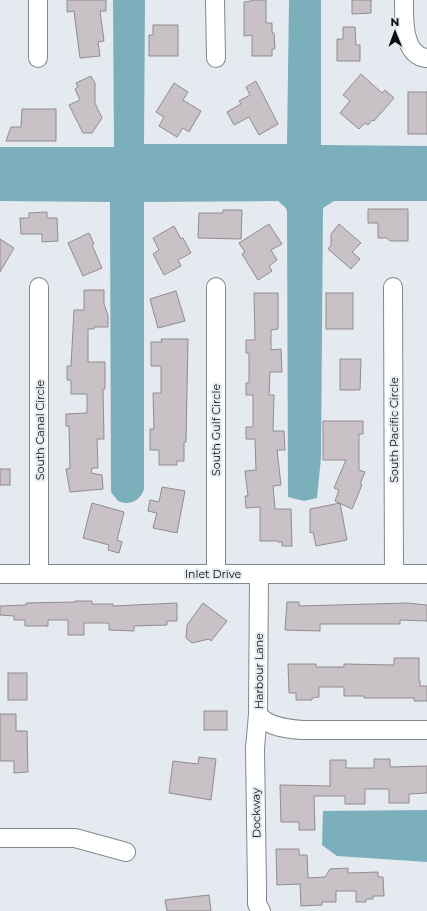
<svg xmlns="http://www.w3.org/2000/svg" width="427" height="911" viewBox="0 0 427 911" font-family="Montserrat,sans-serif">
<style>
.water{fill:#7cafbc}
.building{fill:#c8c1c6;stroke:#928c90}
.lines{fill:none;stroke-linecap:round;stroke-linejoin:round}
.minor-casing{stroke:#82888c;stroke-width:20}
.minor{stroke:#fff;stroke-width:18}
.labels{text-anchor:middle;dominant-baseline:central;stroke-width:4;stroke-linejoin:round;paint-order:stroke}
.street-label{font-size:11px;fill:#0b0e0f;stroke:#e4eaef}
</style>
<rect width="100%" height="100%" fill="#e4eaef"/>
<g class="water">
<path d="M113,0H145L144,144H287L289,0H321V145L427,146V201H334L323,208L321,458L317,498L304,501L288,497L287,212L286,208L278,201L144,202V489C140,501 130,506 118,501L111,492L110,202L0,201V147H114Z"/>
<path d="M427,810V862L337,856L322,845L323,811Z"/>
</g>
<g class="building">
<path d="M67,0H106V11H100L104,41L98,42L100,56L80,58L74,11L67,12Z"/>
<path d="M251,0H266V23H272V33H274L275,49H272V56H252V35L244,36V2L251,1Z"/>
<path d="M352,0H371V13L352,14Z"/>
<path d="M153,25H178V56H149V35H153Z"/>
<path d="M343,27H355L356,45H360V61H337V39H343Z"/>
<path d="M361,74L382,93L385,90L394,98L374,121L372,120L368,125L365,123L359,129L340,113L350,101L343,95Z"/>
<path d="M91,76L95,83V103L102,118L92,133H83L69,105L80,100L75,89L78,87L76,83Z"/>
<path d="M256,81L278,124L259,135L249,117L234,125L227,112L241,104L239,101L250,95L246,87Z"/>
<path d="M174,83L188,92L183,100L201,111L189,132L183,128L177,137L159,126L164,117L156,112Z"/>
<rect x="408" y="92" width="19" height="42"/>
<path d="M22,109H56V141H6L11,127H21Z"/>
<path d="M368,209H408V241H390L387,238H378V223H368Z"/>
<path d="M223,210H242L241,239L198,238L199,213H223Z"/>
<path d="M47,212V218H57L58,241L42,242V234H21L20,218H29V213Z"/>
<path d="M269,224L282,244L271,250L277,260L269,266L272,271L258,280L242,254L245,252L239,243Z"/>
<path d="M339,224L361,243L352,252L360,259L351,269L328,249L331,245V234Z"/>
<path d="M174,226L181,239L183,238L191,253L178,260L181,266L164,275L153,254L159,250L153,238Z"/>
<path d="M89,233L94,244L92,245L102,268L83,276L68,243Z"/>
<path d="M0,239L14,248L0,272Z"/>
<path d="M84,290H104V304L108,316V327H94V329H88V362H105V389H103L104,439H97L98,468H92L91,473L102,475L103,489L70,492L66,469L70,468L69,426H66V414L87,413V394H71V380H67V366H71L74,310H84Z"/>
<path d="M176,291L185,321L158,328L150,299Z"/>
<path d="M254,293H278V329L271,330V350L281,349L282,372H270L269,395H274L273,431H284L285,450H277L281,485L273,486L275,509H291L292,546H282V542H278V541H260V507L246,508L245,496H248L245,471L256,470L255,439H246V427H253V395H246V383H249V353H246V340H255Z"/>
<rect x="326" y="293" width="27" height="36"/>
<path d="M161,339H188L186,442H184V461H177V465H159V450H150V429H154L153,393H161V366H151V342H162Z"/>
<path d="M340,359H361L360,390H340Z"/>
<path d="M323,421H363V434H359V470L365,472L360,484L362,485L352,509L335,501L339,490L334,488L346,460H323Z"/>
<rect x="0" y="469" width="10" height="16"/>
<path d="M162,487L185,491L177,533L153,528L157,513L148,511L150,500L159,502Z"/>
<path d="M92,503L124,512L117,540L122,542L119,553L108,550L109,545L83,538Z"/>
<path d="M340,503L347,540L316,546L313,532L310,533V509Z"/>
<path d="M75,601H92V604H113V606L177,603V621H167V625L134,626V631L109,630V623H84V635H68V620H48V626H25V620H14V616L0,615V606L26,605V603L75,602Z"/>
<path d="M287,602H299V606L407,603L427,605V621L400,620V624H320V631L285,630Z"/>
<path d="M203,603L227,621L211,641L209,639L192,643L186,638L187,625Z"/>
<path d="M394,658H419V681H420V686H427V701H414V698H364V696H344V687H319V697L312,698V700H296V693H289L288,664H316V667H344V664L394,665Z"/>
<rect x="8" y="673" width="19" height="27"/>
<rect x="204" y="711" width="23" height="19"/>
<path d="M0,714H16V731H27L28,772L14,773V761H0Z"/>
<path d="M199,757L216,759L211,800L169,793L173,761L198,764Z"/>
<path d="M374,759H390V767L427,766V793L409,794V803H389V789H365V804H345V796H314L315,830H299V822H281L280,785L330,786V760H346V768H374Z"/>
<path d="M276,849H299V855H307L308,878L325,877L330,869L348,868V873L378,872V877H383L384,896H373V899H366V902H356V891H336V902H322V905L301,906L300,884L277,885Z"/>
<path d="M209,895L211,911H167L165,900Z"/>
</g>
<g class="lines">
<defs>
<g id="minor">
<path d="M215,0L216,58"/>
<path d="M404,0C404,17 402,56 427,58"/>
<path d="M38,58V0"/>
<path d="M39,287V573"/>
<path d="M216,287V573"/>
<path d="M393,287L394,573"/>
<path d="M0,574H427"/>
<path d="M259,575L258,714C267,727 288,729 303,730H427"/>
<path d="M258,714L255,748L257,889V904L261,911"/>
<path d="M0,838H75L126,852"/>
</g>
</defs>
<use href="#minor" class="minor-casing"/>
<use href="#minor" class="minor"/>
</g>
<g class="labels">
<g class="street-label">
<text transform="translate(40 430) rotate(-90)">South Canal Circle</text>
<text transform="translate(216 430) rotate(-90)">South Gulf Circle</text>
<text transform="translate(394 430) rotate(-90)">South Pacific Circle</text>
<text x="213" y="574">Inlet Drive</text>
<text transform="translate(259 671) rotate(-90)">Harbour Lane</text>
<text transform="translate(256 813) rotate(-91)">Dockway</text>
</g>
</g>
<g transform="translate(395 32) rotate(359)" stroke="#e4eaef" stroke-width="3" paint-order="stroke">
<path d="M0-3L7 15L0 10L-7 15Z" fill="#0b0e0f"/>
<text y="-6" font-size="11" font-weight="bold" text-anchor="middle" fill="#0b0e0f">N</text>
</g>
</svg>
